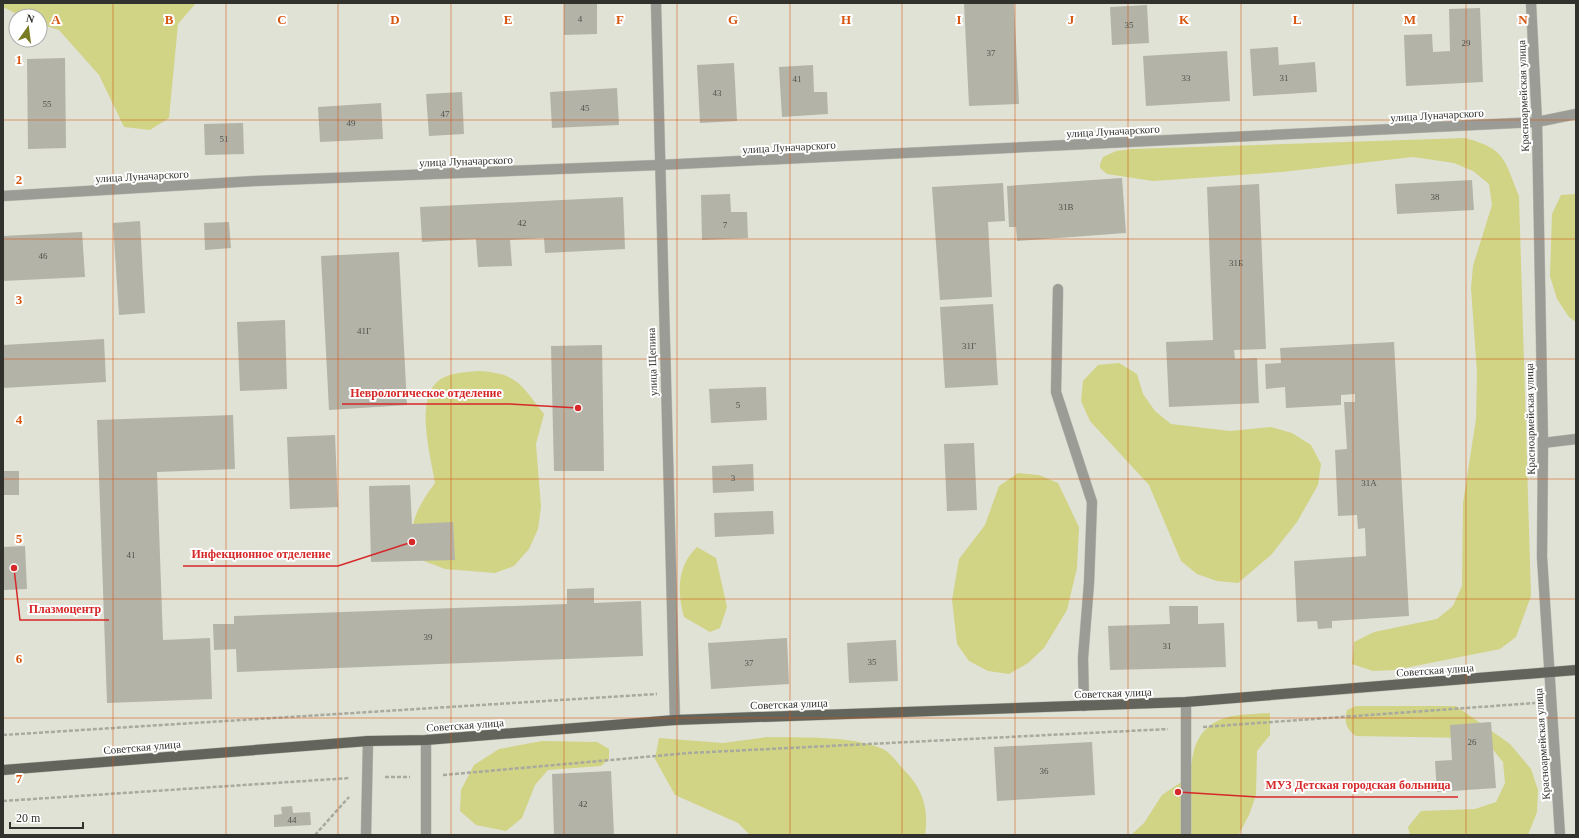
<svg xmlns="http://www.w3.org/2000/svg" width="1579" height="838" viewBox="0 0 1579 838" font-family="Georgia,serif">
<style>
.green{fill:#d1d385}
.building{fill:#b3b3a8}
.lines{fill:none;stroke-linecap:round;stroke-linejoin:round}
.minor-casing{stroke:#bebfb4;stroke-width:11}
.major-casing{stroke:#bebfb4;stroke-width:11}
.path{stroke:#a8a99f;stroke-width:2.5;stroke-dasharray:4 2;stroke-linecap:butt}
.minor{stroke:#9c9c97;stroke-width:10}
.major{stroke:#63645b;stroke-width:10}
.grid{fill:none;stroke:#d6550f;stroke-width:1;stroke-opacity:0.55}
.labels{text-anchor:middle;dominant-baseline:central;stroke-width:4;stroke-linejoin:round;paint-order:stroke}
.number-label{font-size:9px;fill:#52524c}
.street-label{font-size:11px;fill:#31322d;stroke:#fff}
.grid-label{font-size:13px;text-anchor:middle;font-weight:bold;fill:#d6550f;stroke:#fff;stroke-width:4;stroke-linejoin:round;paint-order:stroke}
.leader{fill:none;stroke:#d62828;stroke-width:1.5}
.callout-dot{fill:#d62828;stroke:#fff;stroke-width:1.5}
.callout-label{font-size:12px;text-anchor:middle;font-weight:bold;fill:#d62828;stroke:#fff;stroke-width:4;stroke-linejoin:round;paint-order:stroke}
</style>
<rect width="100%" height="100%" fill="#e1e2d6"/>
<g class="green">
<path d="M3,3H196L178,24L169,118L150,130L124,127L99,75L59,30L40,24V16H21L3,7Z"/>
<path d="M1465,138C1506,149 1504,159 1519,196L1531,596L1516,637L1500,649L1395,670L1373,671L1352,664L1354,642L1374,632L1437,619L1453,606L1462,586L1463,503L1476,419L1477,373L1471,288L1473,266L1492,205L1489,184L1473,171L1454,163L1413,157L1282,172L1153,181L1107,174L1100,168V164L1103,157L1116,151L1132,149Z"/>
<path d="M1576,194V322L1569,317L1557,299L1550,276L1552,214L1561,195Z"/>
<path d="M1119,363L1137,374L1143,394L1155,411L1171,424L1230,431L1271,427L1292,433L1311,445L1321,464L1318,485L1297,522L1271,555L1238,583L1217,581L1197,574L1181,561L1149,485L1090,421L1081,401L1083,381L1098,365Z"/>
<path d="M478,371C518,373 521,385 544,414L536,444L541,507L538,529L529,549L514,566L495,573L445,569L424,561L410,545C412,518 419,504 435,483C431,457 415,403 437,382C446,373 466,372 478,371Z"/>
<path d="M1018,473L1039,475L1058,483L1079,527L1077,568L1067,610L1044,648L1028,663L1009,674L988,671L969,661L957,644L952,600L959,559L985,525L999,486Z"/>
<path d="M697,547L716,558L727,607L720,628L710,632L684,617C677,592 677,566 697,547Z"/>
<path d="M1356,706H1456L1510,744L1531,769L1538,790L1537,812L1528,835H1410L1408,827L1421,811L1475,809L1496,802L1505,783L1503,762L1490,746L1471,738L1356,736C1346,729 1344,723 1347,710Z"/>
<path d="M1270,713V735L1257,751L1256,795L1249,815L1239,834L1131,835L1144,823L1162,795L1189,777C1191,767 1192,756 1195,747C1208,712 1240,715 1270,713Z"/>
<path d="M767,737C802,738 850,735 883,749C891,753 899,765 905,771C923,789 929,810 925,835H750L738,823L675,795L655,759L659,738L723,743Z"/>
<path d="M542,741L597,742L609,749V759L601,766L548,770L535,785L522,818L506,831L476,825L460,811L461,790L474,765L499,749Z"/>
</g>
<g class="building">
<path d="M564,3H597V34L564,35Z"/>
<path d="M964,3H1014L1019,104L969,106Z"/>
<path d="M1147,5L1149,43L1112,45L1110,7Z"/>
<path d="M1480,8L1483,82L1406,86L1404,35L1432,34L1433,52L1450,51L1449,9Z"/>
<path d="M1278,47L1279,65L1315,62L1317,92L1253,96L1250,49Z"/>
<path d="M1227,51L1230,101L1146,106L1143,56Z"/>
<path d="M65,58L66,148L28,149L27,59Z"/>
<path d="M734,63L737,121L700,123L697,65Z"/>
<path d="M813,65L814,92H827L828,114L782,117L779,67Z"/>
<path d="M617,88L619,125L552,128L550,92Z"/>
<path d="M462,92L464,134L429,136L426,94Z"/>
<path d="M381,103L383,139L320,142L318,107Z"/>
<path d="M243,123L244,154L205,155L204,124Z"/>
<path d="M1122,178L1126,233L1017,241L1016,227H1009L1007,186Z"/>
<path d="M1472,180L1474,210L1397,214L1395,184Z"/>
<path d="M1003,183L1005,221L988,222L992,297L940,300L932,187Z"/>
<path d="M1259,184L1266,349L1234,350L1235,359L1257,358L1259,403L1169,407L1166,342L1213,340L1207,187Z"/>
<path d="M730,194L731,212H747L748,238L702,240L701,195Z"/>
<path d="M623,197L625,249L545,253L544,238L510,240L512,266L478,267L476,239L422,242L420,207Z"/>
<path d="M140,221L145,313L119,315L113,223Z"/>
<path d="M229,222L231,248L205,250L204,223Z"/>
<path d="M82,232L85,277L3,281V236Z"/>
<path d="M399,252L407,405L329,410L321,256Z"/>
<path d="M993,304L998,385L945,388L940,307Z"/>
<path d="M285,320L287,389L240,391L237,322Z"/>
<path d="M104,339L106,382L3,388V345Z"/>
<path d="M1394,342L1409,616L1332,621V628L1318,629L1317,621L1297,622L1294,561L1366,556L1365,528L1358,529L1357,515L1338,516L1335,450L1347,449L1344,402H1355V394L1341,395V405L1286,408L1285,387L1266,389L1265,364L1281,363L1280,348Z"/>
<path d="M602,345L604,471H554L551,346Z"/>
<path d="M766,387L767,420L711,423L709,389Z"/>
<path d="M233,415L235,469L157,472L163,640L210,638L212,699L107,703L97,420Z"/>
<path d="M335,435L338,507L290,509L287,437Z"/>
<path d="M974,443L977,510L947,511L944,444Z"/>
<path d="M753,464L754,491L713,493L712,466Z"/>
<rect x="3" y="471" width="16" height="24"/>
<path d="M410,485L412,524L453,522L455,560L371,562L369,486Z"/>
<path d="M773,511L774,534L715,537L714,513Z"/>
<path d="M25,546L27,589L3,590V547Z"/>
<path d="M594,588V603L641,601L643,656L237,672L236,649L214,650L213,624H234V616L567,604V589Z"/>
<path d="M1169,606H1198V624L1224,623L1226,667L1110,670L1108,626L1170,624Z"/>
<path d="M787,638L789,684L711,689L708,643Z"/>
<path d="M896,640L898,681L849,683L847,643Z"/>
<path d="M1491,722L1496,788L1437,792L1435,761L1452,760L1450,725Z"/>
<path d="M1092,742L1095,795L997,801L994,747Z"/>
<path d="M611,771L614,835H554L552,774Z"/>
<path d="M292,806L293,813L310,812L311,825L274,827V815L282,814L281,807Z"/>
</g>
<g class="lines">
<defs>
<g id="minor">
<path d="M656,3L675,720"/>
<path d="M1531,3L1537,122L1543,443L1542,557L1560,835"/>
<path d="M3,196L255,181L659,165L1537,122L1576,114"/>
<path d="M1058,289L1056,392L1092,502L1089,583L1083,658L1084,706"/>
<path d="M1543,443L1576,439"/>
<path d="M366,835L368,741"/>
<path d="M426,835V740"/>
<path d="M1186,835V702"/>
</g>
<path id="major" d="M3,770L368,741L426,740L675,720L1186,702L1576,670"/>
</defs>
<use href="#minor" class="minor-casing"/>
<use href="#major" class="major-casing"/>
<g class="path">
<path d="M1203,727L1535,703"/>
<path d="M3,735L657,694"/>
<path d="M443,775L689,753L1168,729"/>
<path d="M385,777H410"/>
<path d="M3,801L350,778"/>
<path d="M315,835L349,797"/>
</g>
<use href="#minor" class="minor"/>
<use href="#major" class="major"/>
</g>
<path class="grid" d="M113,3V835M226,3V835M338,3V835M451,3V835M564,3V835M677,3V835M790,3V835M902,3V835M1015,3V835M1128,3V835M1241,3V835M1353,3V835M1466,3V835M3,120H1576M3,239H1576M3,359H1576M3,479H1576M3,599H1576M3,718H1576"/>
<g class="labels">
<g class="number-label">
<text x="580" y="19">4</text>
<text x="1129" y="25">35</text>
<text x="1466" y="43">29</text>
<text x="991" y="53">37</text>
<text x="1186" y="78">33</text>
<text x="1284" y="78">31</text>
<text x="797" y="79">41</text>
<text x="717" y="93">43</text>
<text x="47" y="104">55</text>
<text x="585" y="108">45</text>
<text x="445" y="114">47</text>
<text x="351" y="123">49</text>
<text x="224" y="139">51</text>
<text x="1435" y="197">38</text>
<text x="1066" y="207">31В</text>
<text x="522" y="223">42</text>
<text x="725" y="225">7</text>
<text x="43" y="256">46</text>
<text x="1236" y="263">31Б</text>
<text x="364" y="331">41Г</text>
<text x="969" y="346">31Г</text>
<text x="738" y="405">5</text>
<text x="733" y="478">3</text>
<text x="1369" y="483">31А</text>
<text x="131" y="555">41</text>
<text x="428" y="637">39</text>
<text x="1167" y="646">31</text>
<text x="872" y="662">35</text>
<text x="749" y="663">37</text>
<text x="1472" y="742">26</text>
<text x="1044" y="771">36</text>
<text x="583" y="804">42</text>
<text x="292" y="820">44</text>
</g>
<g class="street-label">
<text transform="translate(1523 96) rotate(-92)">Красноармейская улица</text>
<text transform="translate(1437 115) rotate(-3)">улица Луначарского</text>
<text transform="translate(1113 131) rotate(-3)">улица Луначарского</text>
<text transform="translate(789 147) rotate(-3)">улица Луначарского</text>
<text transform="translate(466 161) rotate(-2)">улица Луначарского</text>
<text transform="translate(142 176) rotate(-3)">улица Луначарского</text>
<text transform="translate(652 362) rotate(-92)">улица Щепина</text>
<text transform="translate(1530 419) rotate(-91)">Красноармейская улица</text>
<text transform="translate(1435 670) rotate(-4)">Советская улица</text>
<text transform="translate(1113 693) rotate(-2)">Советская улица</text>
<text transform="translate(789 704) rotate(-2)">Советская улица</text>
<text transform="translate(465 725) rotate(-4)">Советская улица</text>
<text transform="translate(1542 744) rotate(-94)">Красноармейская улица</text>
<text transform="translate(142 747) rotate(-5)">Советская улица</text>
</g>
</g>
<g class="grid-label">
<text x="56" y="24">A</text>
<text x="169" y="24">B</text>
<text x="282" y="24">C</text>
<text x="395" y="24">D</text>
<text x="508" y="24">E</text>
<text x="620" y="24">F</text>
<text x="733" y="24">G</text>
<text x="846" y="24">H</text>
<text x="959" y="24">I</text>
<text x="1071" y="24">J</text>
<text x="1184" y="24">K</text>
<text x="1297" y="24">L</text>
<text x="1410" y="24">M</text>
<text x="1523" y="24">N</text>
<text x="19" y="64">1</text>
<text x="19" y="184">2</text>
<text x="19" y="304">3</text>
<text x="19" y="424">4</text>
<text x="19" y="543">5</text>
<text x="19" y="663">6</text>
<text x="19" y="783">7</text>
</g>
<path class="leader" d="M578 408L510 404H342M412 542L338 566H183M14 568L20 620H109M1178 792L1257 797H1458"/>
<g class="callout-dot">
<circle cx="578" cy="408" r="4"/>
<circle cx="412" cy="542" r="4"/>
<circle cx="14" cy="568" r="4"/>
<circle cx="1178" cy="792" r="4"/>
</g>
<g class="callout-label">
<text x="426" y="397">Неврологическое отделение</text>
<text x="261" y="558">Инфекционное отделение</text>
<text x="65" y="613">Плазмоцентр</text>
<text x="1358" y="789">МУЗ Детская городская больница</text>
</g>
<rect width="1579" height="838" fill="none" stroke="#31322d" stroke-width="8"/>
<g transform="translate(28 28) rotate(14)"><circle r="19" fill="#ffffff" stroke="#adadab"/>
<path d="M0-3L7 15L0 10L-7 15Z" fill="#797b22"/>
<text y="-6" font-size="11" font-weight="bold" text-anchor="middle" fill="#31322d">N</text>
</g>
<path d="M10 822v6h73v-6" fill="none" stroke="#31322d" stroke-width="2"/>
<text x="16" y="822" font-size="12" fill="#31322d" stroke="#ffffff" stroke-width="3" paint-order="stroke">20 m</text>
</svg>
